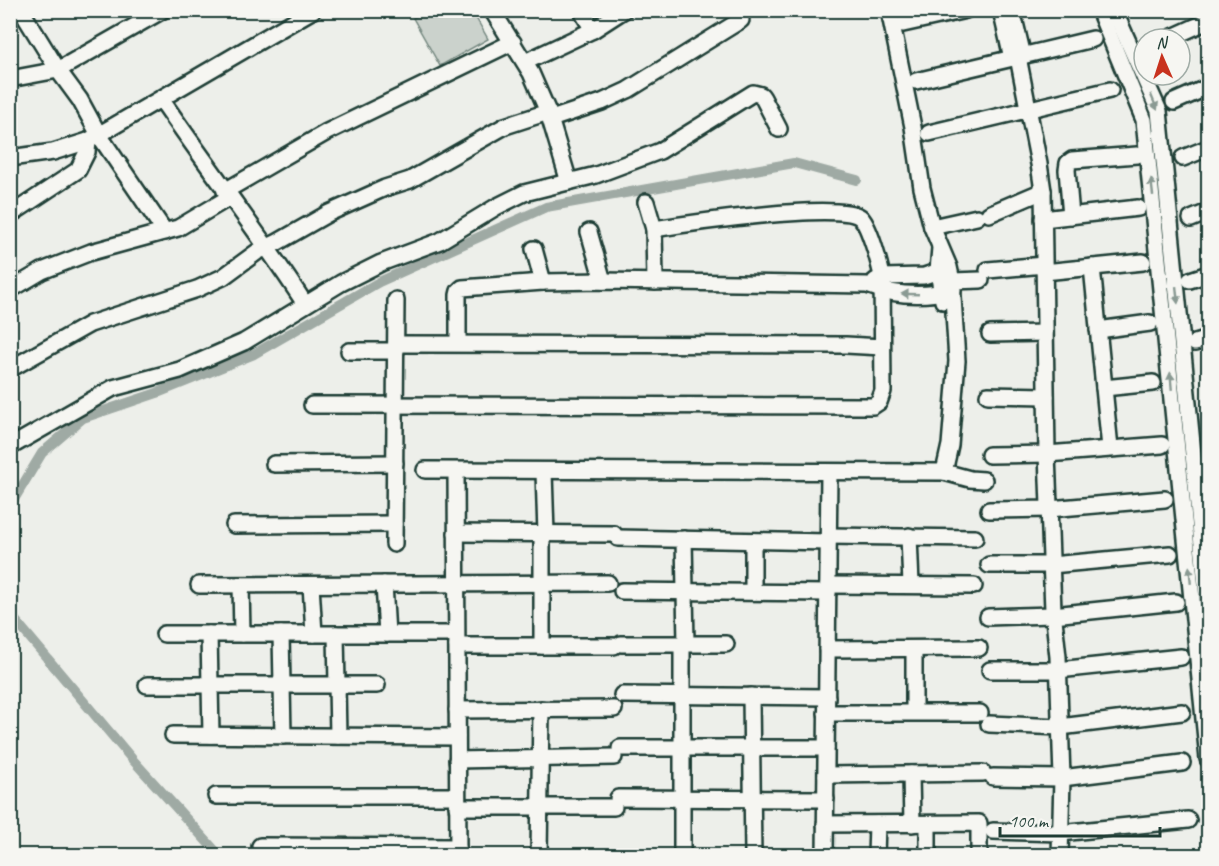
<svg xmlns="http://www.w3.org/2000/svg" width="1219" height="866" viewBox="0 0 1219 866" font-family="Caveat,sans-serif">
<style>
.garden{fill:#cbd2cc;stroke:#758880;stroke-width:1.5}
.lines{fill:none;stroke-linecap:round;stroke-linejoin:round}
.canal{stroke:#9faaa4;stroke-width:10}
.minor-casing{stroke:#1f3d34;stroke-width:20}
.minor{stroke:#f6f6f2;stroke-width:15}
.oneway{fill:#8a9a93}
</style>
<rect width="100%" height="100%" fill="#edefea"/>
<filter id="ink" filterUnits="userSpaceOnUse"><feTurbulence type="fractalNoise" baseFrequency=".0167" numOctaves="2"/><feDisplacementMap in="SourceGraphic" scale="12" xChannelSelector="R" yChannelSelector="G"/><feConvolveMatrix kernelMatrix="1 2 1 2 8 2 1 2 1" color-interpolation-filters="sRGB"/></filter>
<g filter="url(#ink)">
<path class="garden" d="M427,11H472L488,39L440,66L413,18Z"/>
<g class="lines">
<g class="canal">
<path d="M10,506L42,453L83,418L157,393L254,354L379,282L546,207L794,163L857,180"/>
<path d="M10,614L132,759L220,856"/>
</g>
<defs>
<g id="minor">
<path d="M21,10L58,70L80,100L99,135L165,232"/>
<path d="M492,10L531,73L548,112L569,182"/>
<path d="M581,10L593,30"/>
<path d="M889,10L913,127L922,188L932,227L949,267L952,281L957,361L950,445L944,472"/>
<path d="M1001,10L1012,58"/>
<path d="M1012,10L1023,56"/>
<path d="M1099,10L1144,120L1208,759"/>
<path d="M1114,10L1159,111L1208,605"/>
<path d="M903,24L966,10"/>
<path d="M1168,39L1208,21"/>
<path d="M1018,57L1039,164L1043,191L1047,454L1053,610L1058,657L1062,778L1060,856"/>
<path d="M525,62L593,30L624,10"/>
<path d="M10,79L58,70L163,10"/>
<path d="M916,81L1093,39"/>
<path d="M161,99C208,168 260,234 305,304"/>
<path d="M1174,102L1208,87"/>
<path d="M551,119L602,102L628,90L741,20"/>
<path d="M929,133L1110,90"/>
<path d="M10,158L53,152L88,141L313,10"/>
<path d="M1183,158L1208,148"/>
<path d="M225,191L327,132L513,42"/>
<path d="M646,202L654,229L655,282"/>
<path d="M989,214L1043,191"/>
<path d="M10,215L78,170L87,152L88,141"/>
<path d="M1071,216L1067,170L1068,163L1072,160L1137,155"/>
<path d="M1043,219L1138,208"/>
<path d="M1191,219L1208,212"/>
<path d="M932,227L977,217"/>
<path d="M589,232L603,281"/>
<path d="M940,248L938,271L943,301"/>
<path d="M534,249L543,282"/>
<path d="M1092,267L1110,448"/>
<path d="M988,270L1044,265"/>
<path d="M1044,272L1143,262"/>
<path d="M1190,280L1208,274"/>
<path d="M875,281L882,277L924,276L948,268"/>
<path d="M952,281L981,280"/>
<path d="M10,290L42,271L91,252L178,228L230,197"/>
<path d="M1098,330L1150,323"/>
<path d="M990,334L1045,333"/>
<path d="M458,343V295L459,291L462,288L543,282L603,281L867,285C895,296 925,297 953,290"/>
<path d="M1195,343L1208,339"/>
<path d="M396,344L846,345L882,347"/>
<path d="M349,351H396"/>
<path d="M10,369L90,324L197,289L223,277L257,252L278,242L329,213L385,188L410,180L505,126L548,112"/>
<path d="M1104,388L1153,383"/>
<path d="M988,395L1046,396"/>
<path d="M312,405L866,406H873L879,402L883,391L882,277C880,265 869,224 860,217C840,201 685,224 654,229"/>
<path d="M10,447L113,388L180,370L244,342L341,283L381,263L440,241L496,207L524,193L596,175L660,151L753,93L761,95L763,98L779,129"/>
<path d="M989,455L1047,454L1162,445"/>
<path d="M274,464L395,463"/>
<path d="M425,470L944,472L970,479L984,480"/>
<path d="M456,471L458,856"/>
<path d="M544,472L546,534"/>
<path d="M989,510L1049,509L1165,499"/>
<path d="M234,525L394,524"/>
<path d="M456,533L614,534"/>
<path d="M542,534V646"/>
<path d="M828,536L975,538"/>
<path d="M909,536L911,585"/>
<path d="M618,538L828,542"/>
<path d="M684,539L686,644"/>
<path d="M394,544L396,300"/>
<path d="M989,565H1051L1170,554"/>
<path d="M384,584L387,634"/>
<path d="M199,585L608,583"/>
<path d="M241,585L242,634"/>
<path d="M311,585L314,634"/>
<path d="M828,585L974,586"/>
<path d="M622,591L828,593"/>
<path d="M753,592V541"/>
<path d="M988,617L1053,615L1176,602"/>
<path d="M164,634H456"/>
<path d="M209,634L211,735"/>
<path d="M281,634L283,736"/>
<path d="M336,634L338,736"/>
<path d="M621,644H726"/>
<path d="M682,644V856"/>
<path d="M457,646H614"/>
<path d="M827,649L979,648"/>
<path d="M914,649V712"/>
<path d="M990,670H1058L1181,657"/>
<path d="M147,685H377"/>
<path d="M622,695L827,697"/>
<path d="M751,696L753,856"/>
<path d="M457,710L614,709"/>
<path d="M826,713H980"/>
<path d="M989,724L1060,727L1182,712"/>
<path d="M173,735L457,737"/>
<path d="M620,748H826"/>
<path d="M457,760L614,757"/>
<path d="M911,774L912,824"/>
<path d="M826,775L983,773"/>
<path d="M993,777L1062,778L1182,763"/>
<path d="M216,796H457"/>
<path d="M618,798L826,799"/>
<path d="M457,807H614"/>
<path d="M825,824L979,823V856"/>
<path d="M993,831L1060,833L1188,820"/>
<path d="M260,846L458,847"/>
<path d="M539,856L541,709"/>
<path d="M825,856L829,472"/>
<path d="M876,856L877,824"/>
<path d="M928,856V824"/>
</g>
</defs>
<use href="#minor" class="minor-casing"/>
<use href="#minor" class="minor"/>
</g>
<defs><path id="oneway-solid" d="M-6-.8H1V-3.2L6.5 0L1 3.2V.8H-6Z" transform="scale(1.5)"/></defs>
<g class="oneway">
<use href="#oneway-solid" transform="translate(1154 102) rotate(67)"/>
<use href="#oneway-solid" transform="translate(1152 187) rotate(-97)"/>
<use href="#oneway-solid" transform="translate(910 294) rotate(-178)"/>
<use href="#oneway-solid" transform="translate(1177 295) rotate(84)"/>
<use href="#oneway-solid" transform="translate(1171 381) rotate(-95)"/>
<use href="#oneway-solid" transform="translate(1190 575) rotate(-95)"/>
</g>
</g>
<rect width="1219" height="866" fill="none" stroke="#f6f6f2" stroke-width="36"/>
<rect x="18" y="18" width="1183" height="830" fill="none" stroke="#1f3d34" stroke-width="2" filter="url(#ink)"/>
<g transform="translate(1162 57) rotate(357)"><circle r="28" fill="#f6f6f2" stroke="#a0aca6" stroke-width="1.5"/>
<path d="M0-4.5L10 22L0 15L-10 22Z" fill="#c8321e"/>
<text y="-9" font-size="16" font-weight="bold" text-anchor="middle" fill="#1f3d34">N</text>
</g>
<path d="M1000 827v9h160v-9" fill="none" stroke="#1f3d34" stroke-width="3"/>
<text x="1009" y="827" font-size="18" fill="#1f3d34" stroke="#f6f6f2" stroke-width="4.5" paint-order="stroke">100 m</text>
</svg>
